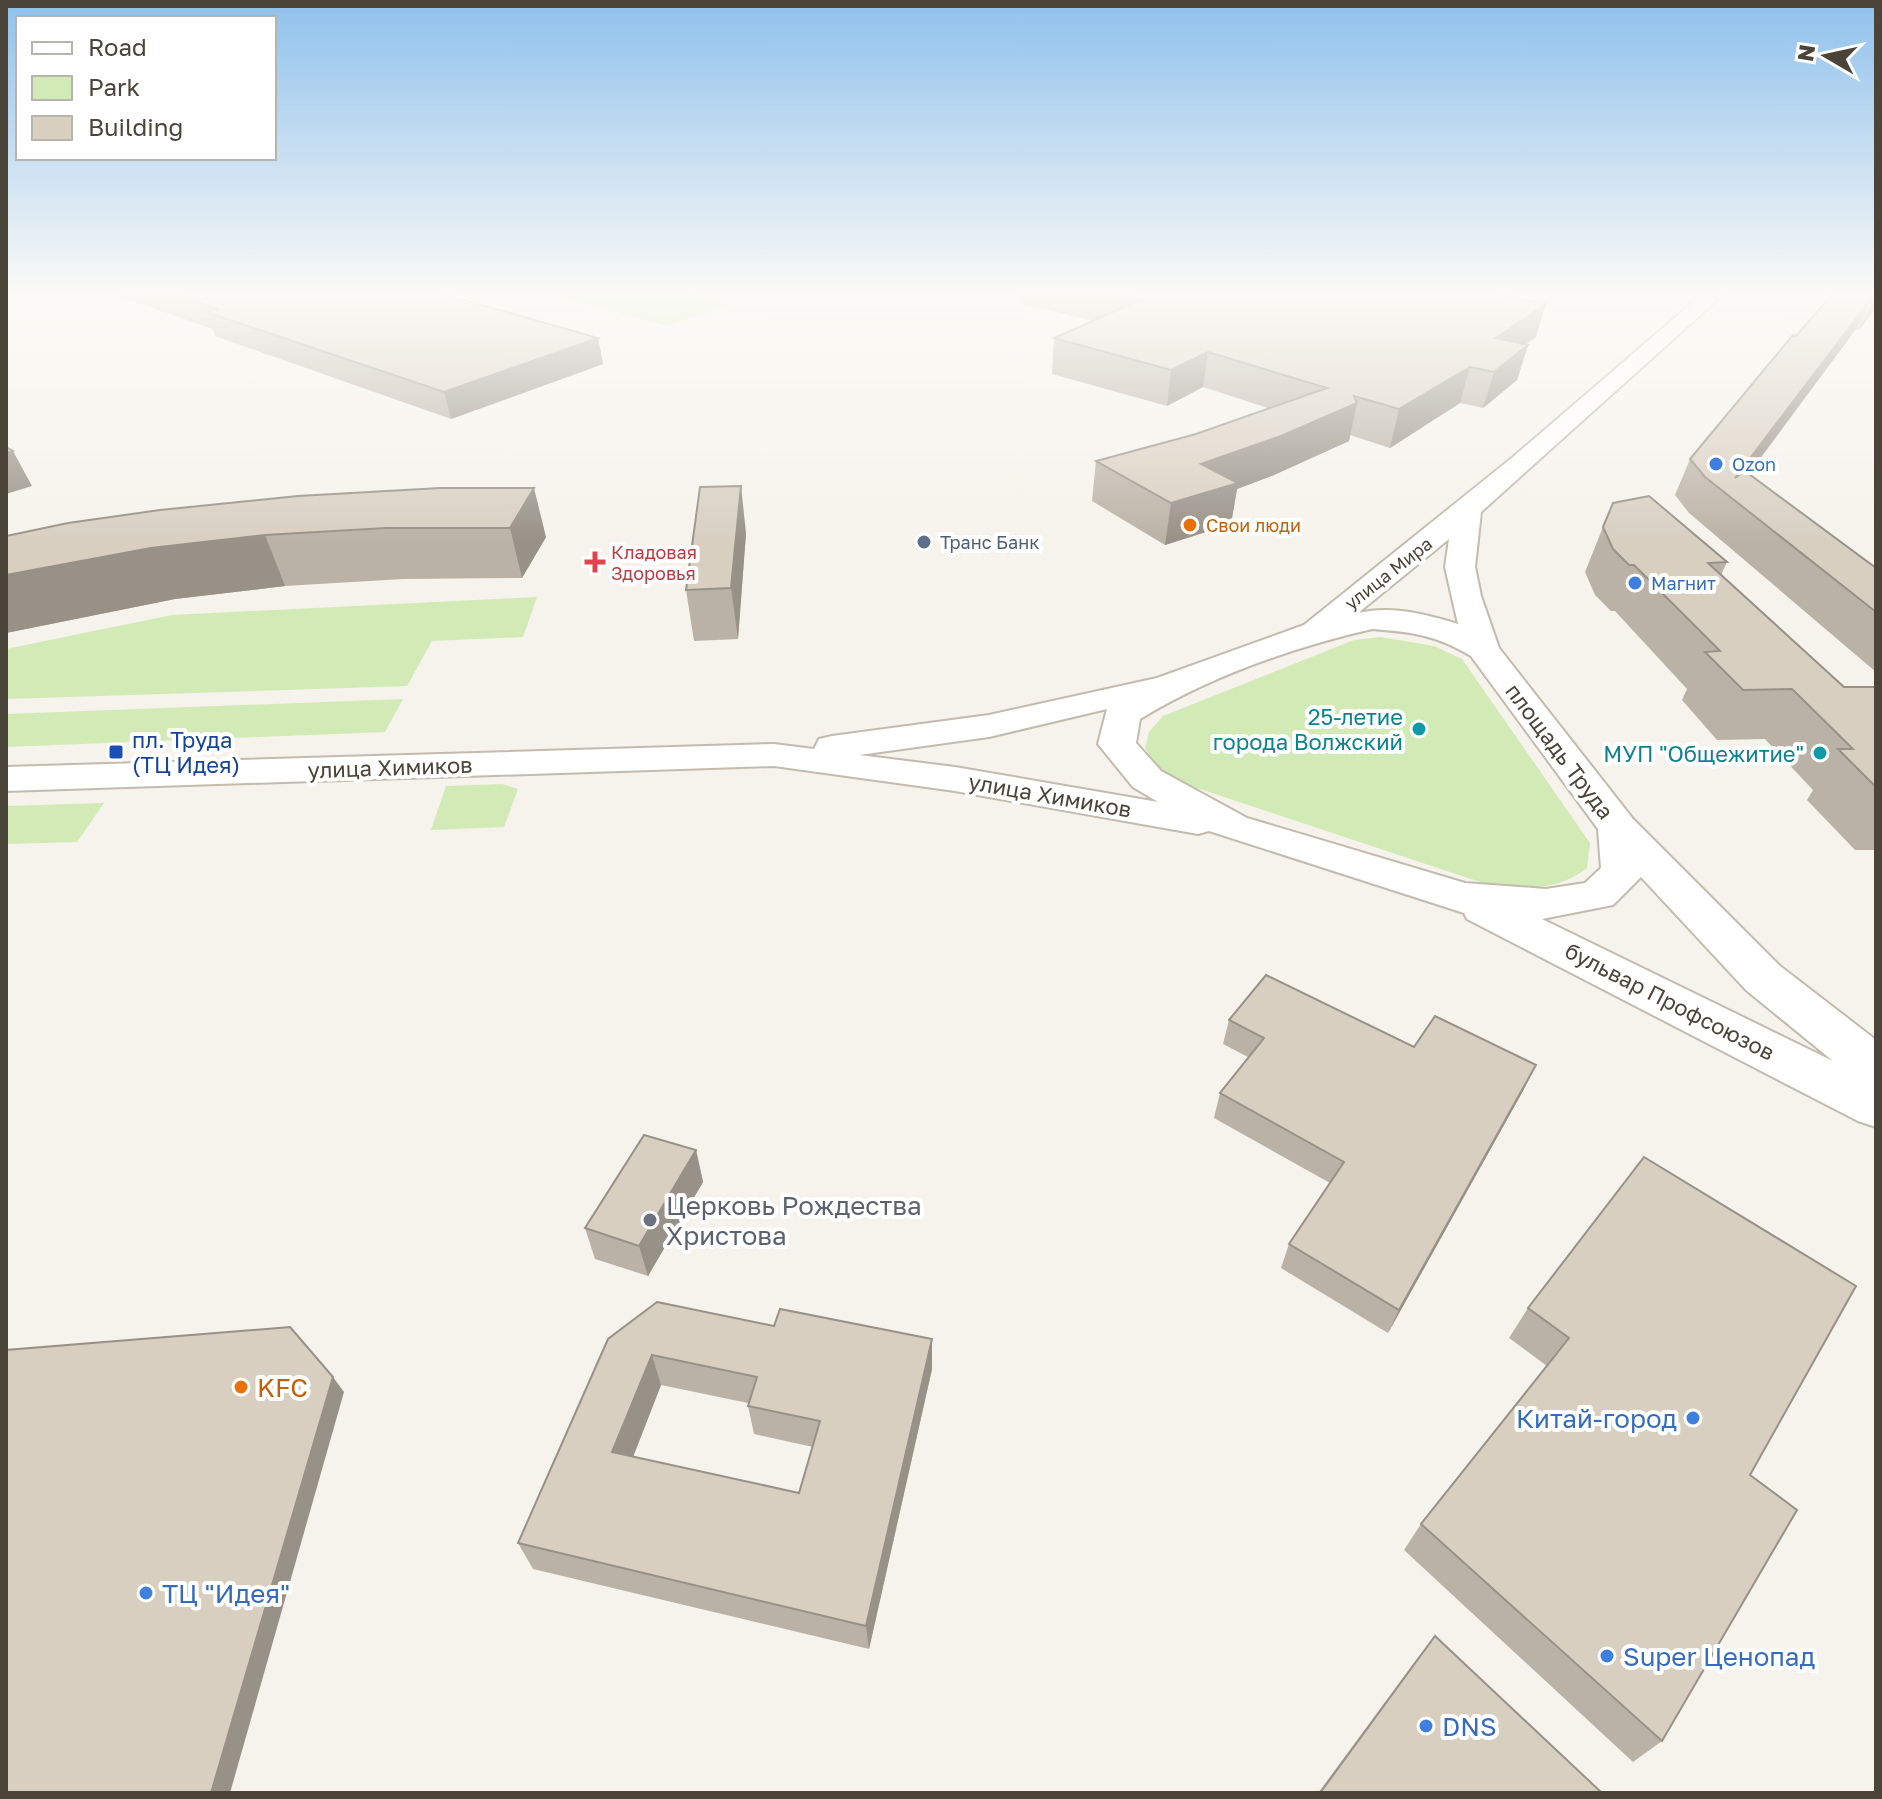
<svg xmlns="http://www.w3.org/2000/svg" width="1882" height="1799" viewBox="0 0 1882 1799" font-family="'Golos Text',sans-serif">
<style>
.green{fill:#d2eab5}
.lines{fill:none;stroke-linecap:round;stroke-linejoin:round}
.tertiary-casing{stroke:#c2bbae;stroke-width:4}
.tertiary{fill:#fff;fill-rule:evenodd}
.wall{fill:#bab2a6;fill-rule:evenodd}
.shaded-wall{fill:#979187}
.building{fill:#d8cfc1;stroke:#979187;stroke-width:2;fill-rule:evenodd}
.shop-dot{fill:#3f7fe0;stroke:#fff;stroke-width:3}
.food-dot{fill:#e8710a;stroke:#fff;stroke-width:3}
.service-dot{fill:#5c6f8a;stroke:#fff;stroke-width:3}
.health-dot{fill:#e0444e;stroke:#fff;stroke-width:3}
.culture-dot{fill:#0f9aa8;stroke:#fff;stroke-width:3}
.transit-dot{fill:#1a4fb4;stroke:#fff;stroke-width:3}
.worship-dot{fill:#6b7280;stroke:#fff;stroke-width:3}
.labels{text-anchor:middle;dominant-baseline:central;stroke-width:8;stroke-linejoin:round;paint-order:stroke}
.far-shop-label{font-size:18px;fill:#366cbe;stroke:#fff;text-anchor:start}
.far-food-label{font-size:18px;fill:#c56008;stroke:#fff;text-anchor:start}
.far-service-label{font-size:18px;fill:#4e5e75;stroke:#fff;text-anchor:start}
.far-health-label{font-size:18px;fill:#be3a42;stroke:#fff;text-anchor:start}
.far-street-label{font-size:18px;fill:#4b4439;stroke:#fff}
.culture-label{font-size:22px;fill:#0d838f;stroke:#fff;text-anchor:end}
.transit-label{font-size:22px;fill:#164399;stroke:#fff;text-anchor:start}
.street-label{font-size:22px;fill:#4b4439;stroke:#fff}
.near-worship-label{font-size:26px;fill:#5b616d;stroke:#fff;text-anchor:start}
.near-food-label{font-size:26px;fill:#c56008;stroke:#fff;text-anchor:start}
.near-shop-label{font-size:26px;fill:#366cbe;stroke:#fff;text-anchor:start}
</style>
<rect width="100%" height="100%" fill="#f6f3ec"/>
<g class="green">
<path d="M585,291H676L728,305L667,326L564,298Z"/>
<path d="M537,597L523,637L432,641L407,686L6,699V649L172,615Z"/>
<path d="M1380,637L1434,646L1462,659L1590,843L1587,868C1557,892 1525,888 1489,885L1173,780L1156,767L1145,748L1149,732L1163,716L1354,640Z"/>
<path d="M403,699L385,732L6,747V714Z"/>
<path d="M502,784L518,789L504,827L431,830L446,786Z"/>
<path d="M104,803L77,842L6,844V806Z"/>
</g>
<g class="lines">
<defs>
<path id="tertiary" d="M1706,291H1727L1481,512L1475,567L1481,596L1499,648L1633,819L1780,966L1876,1040V1127L1858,1121L1467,919L1464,913L1209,831L1198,834L955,791L774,766L6,791V767L774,744L814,749L819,739L832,736L989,715L1157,678L1304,625L1513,457ZM1449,539L1445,567L1458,624C1426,614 1391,605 1358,613ZM1372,629C1412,632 1436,635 1471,656L1598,829L1601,868L1585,883L1546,889L1465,883L1247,818L1161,771L1136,743L1140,719C1211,676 1291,648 1372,629ZM1107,709L1098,744L1133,787L1158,802L955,767L859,755L989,737ZM1641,877L1746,990L1833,1061L1542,919L1613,905Z"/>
</defs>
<use href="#tertiary" class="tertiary-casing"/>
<use href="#tertiary" class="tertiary"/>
</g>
<g class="wall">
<path d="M104,291H433L598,338L603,364L451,419L215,336L213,329Z"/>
<path d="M1020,291H1482L1536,337L1526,344L1528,345L1517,380L1483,408L1460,403L1390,448L1350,435L1349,441L1274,475L1237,489L1231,524L1165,545L1092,501L1096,461L1196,434L1268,408L1203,387L1167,406L1052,374L1054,338L1093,321L1019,303Z"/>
<path d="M1876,291V308L1859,330L1856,329L1749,474L1876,568V672L1689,513L1675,495L1690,459L1796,336Z"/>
<path d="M440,488L546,537L522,578L403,579L285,586L175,599L6,633V536Z"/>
<path d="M1603,527L1727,562L1721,575L1844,687H1876V850H1855L1807,800L1813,790L1765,739L1717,740L1682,700L1687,689L1615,611H1611L1595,595L1585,572Z"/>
<path d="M746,533L738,639L694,641L686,590Z"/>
<path d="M1229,1020L1414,1047L1524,1089L1388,1333L1281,1268L1289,1244L1330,1183L1214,1118L1220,1093L1248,1057L1223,1044Z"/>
<path d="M696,1150L703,1182L648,1276L595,1259L585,1228Z"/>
<path d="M1644,1157L1750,1475L1662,1741L1633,1762L1404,1550L1421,1524L1547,1366L1509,1338L1528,1308Z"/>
<path d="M774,1326L932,1339V1369L869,1649L533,1569L518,1543L608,1339ZM661,1385L748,1403V1406L754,1434L813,1447L799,1493L633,1457Z"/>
<path d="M1435,1636L1602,1793H1318L1416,1660Z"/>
</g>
<g class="shaded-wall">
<path d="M1876,297V308L1859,330L1874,300Z"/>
<path d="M1870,300L1856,329L1731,497L1735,478Z"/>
<path d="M1546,304L1536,337L1490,371L1496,338Z"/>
<path d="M598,338L603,364L451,419L444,392Z"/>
<path d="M1528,345L1517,380L1483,408L1494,372Z"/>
<path d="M1208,352L1203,387L1167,406L1171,370Z"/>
<path d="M1470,367L1460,403L1390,448L1399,409Z"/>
<path d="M1357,403L1349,441L1274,475L1237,489L1231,524L1165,545L1171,503L1201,464Z"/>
<path d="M13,451L32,486L6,494V453Z"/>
<path d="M741,486L746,533L738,639L731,588Z"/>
<path d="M534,488L546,537L522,578L510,528Z"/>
<path d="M265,535L285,586L175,599L6,633V575L151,548Z"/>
<path d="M1536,1065L1524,1089L1388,1333L1399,1310Z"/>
<path d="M696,1150L703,1182L648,1276L639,1246Z"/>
<path d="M932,1339V1369L869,1649L866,1626Z"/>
<path d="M652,1355L661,1385L624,1480L612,1452Z"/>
<path d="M333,1377L344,1392L230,1793H211Z"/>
</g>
<g class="building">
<path d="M165,291H433L598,338L444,392L206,312L217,309Z"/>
<path d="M1110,291H1482L1546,304L1496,338L1528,345L1494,372L1470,367L1399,409L1354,396L1357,403L1281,436L1201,464L1238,483L1171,503L1096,461L1196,434L1327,388L1208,352L1171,370L1054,338L1142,299Z"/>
<path d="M1835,291H1876V297L1874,300H1870L1735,478L1745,471L1876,568V612L1705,477L1690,459L1793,335L1796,336Z"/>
<path d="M6,447L13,451L6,453Z"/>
<path d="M741,486L731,588L686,590L700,487Z"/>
<path d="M440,488H534L510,528H386L265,535L151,548L6,575V536L68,523L160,510L298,496Z"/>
<path d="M1649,496L1727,562L1708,563L1844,687H1876V787L1838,749H1853L1792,689L1743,690L1705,652L1720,651L1634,565H1629L1613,549L1603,527L1613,503Z"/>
<path d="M1266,975L1414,1047L1435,1016L1536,1065L1399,1310L1289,1244L1344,1162L1220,1093L1264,1038L1229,1020Z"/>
<path d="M644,1135L696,1150L639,1246L585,1228Z"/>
<path d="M1644,1157L1856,1286L1750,1475L1797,1510L1662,1741L1421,1524L1569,1338L1528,1308Z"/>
<path d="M657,1302L774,1326L780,1309L932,1339L866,1626L518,1543L608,1339ZM652,1355L757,1377L748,1406L820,1421L799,1493L612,1452Z"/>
<path d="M290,1327L333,1377L211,1793H6V1350Z"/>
<path d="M1435,1636L1602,1793H1320Z"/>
</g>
<linearGradient id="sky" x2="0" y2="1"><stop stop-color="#8fc1ec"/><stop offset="0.54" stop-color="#fbfaf6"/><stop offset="1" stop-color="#fbfaf6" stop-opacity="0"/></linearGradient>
<rect width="1882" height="543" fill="url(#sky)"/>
<g class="shop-dot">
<circle cx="1716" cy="464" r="8"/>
<circle cx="1635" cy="583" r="8"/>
<circle cx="1693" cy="1418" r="8"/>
<circle cx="146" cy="1593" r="8"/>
<circle cx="1607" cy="1656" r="8"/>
<circle cx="1426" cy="1726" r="8"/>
</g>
<g class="food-dot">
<circle cx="1190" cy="525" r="8"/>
<circle cx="241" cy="1387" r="8"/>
</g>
<circle class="service-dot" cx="924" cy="542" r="8"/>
<path class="health-dot" d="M591 550h8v8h8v8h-8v8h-8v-8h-8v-8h8z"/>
<g class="culture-dot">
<circle cx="1419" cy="729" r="8"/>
<circle cx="1820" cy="753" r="8"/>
</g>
<rect class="transit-dot" x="108" y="744" width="16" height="16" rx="4"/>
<circle class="worship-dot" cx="650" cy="1220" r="8"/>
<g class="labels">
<g class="far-shop-label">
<text x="1732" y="464">Ozon</text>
<text x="1651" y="583">Магнит</text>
</g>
<g class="far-food-label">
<text x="1206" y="525">Свои люди</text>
</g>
<g class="far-service-label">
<text x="940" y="542">Транс Банк</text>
</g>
<g class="far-health-label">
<text x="611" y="552">Кладовая<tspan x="611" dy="21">Здоровья</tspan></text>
</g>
<g class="far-street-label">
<text transform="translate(1388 573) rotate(-38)">улица Мира</text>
</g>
<g class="culture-label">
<text x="1403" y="716">25-летие<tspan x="1403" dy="25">города Волжский</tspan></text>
<text x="1804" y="753">МУП "Общежитие"</text>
</g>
<g class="transit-label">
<text x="132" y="739">пл. Труда<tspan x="132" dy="25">(ТЦ Идея)</tspan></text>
</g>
<g class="street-label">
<text transform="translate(1560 751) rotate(53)">площадь Труда</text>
<text transform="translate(390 767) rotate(-2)">улица Химиков</text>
<text transform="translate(1050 795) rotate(10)">улица Химиков</text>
<text transform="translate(1670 1001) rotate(27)">бульвар Профсоюзов</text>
</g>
<g class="near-worship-label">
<text x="666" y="1205">Церковь Рождества<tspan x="666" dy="30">Христова</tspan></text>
</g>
<g class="near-food-label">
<text x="257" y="1387">KFC</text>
</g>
<g class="near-shop-label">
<text x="1677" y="1418" text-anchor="end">Китай-город</text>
<text x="162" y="1593">ТЦ "Идея"</text>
<text x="1623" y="1656">Super Ценопад</text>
<text x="1442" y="1726">DNS</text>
</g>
</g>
<rect width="1882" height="1799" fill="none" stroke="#4b4439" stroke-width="16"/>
<rect x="16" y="16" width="260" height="144" fill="#ffffff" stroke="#b7b4b0" stroke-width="2"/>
<rect x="32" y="42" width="40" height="12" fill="#ffffff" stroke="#b7b4b0" stroke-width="2"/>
<text x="88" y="56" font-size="24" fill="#4b4439">Road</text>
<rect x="32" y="76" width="40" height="24" fill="#d2eab5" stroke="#b7b4b0" stroke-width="2"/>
<text x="88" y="96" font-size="24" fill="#4b4439">Park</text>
<rect x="32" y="116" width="40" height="24" fill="#d8cfc1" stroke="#b7b4b0" stroke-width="2"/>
<text x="88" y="136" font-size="24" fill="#4b4439">Building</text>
<g transform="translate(1826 56) rotate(279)" stroke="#ffffff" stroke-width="6" paint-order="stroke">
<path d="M0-6L14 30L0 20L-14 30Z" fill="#4b4439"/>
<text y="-12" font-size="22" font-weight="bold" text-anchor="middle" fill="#4b4439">N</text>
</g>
</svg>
